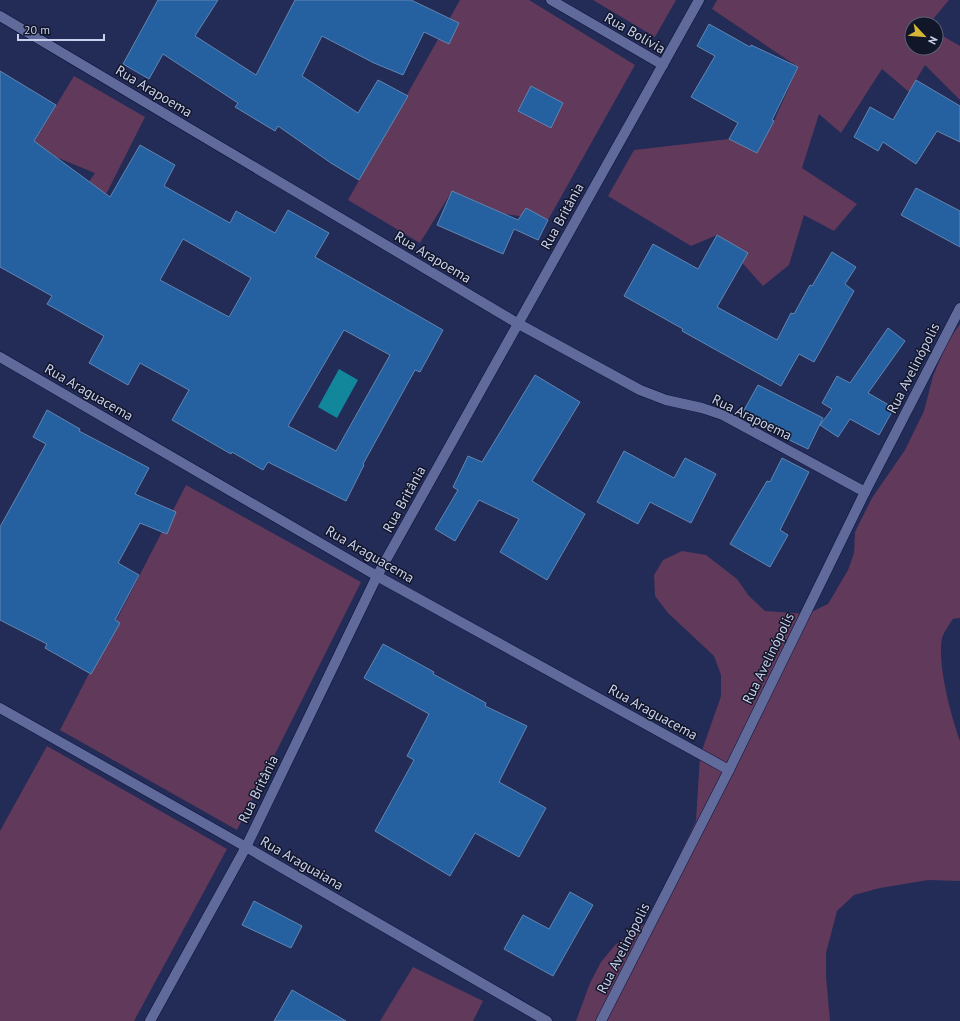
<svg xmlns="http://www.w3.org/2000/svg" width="960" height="1021" viewBox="0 0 960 1021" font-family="'PT Sans',sans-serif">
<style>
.green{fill:#61395a}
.water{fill:#12869b}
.building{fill:#2560a1;stroke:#6286b2;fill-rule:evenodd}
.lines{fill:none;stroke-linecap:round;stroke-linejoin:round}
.street-casing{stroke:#0e113b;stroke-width:11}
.street{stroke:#606b9c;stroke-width:10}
.labels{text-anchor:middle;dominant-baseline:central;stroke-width:3;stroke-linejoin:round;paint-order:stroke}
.street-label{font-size:14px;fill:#c9d0ec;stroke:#121629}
</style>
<rect width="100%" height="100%" fill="#232b57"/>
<g class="green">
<path d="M460,0H529L635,65L548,220L504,214L452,191L420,243L348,200Z"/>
<path d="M593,0H676L655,37Z"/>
<path d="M717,0H949L929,24H912V48H936V32L960,46V100L925,65L909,92L882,69L841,133L819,114L802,168L857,204L834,231L804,215L789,265L763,286L717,235L691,246L608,196L634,150L729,139L757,153L774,121L798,67L712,9Z"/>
<path d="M74,76L145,117L83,240L51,237L95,173L31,147Z"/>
<path d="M960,324V618L953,619C949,625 944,632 942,638C937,664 951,716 960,741V881L928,880L880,888L854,895L837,911L826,953V977L830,1021H576L590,983L601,962L615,945L647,922L696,821L700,756L721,696V675L714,656L668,613L655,596L654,575L663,560L682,551L706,555L737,579L749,596L765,611L807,614L828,604L848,570L854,553L855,532L872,498L905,450L924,411L933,376L948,341Z"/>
<path d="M186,485L361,582L237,830L60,730Z"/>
<path d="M47,746L227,849L134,1021H0V831Z"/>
<path d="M413,967L483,1001L473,1021H380Z"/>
</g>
<path class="water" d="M339,369L358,380L337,418L318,407Z"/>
<g class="building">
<path d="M158,0H218L195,36L256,75L295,0H411L459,23L449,44L424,32L403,75L374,63L322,36L302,76L358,113L378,80L408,96L359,180L331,163L278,126L275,131L235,107L238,103L163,54L149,79L123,64Z"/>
<path d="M709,24L750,47L751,45L798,67L772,120L774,121L757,153L729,139L738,123L691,97L715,56L697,46Z"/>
<path d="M0,71L56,105L34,141L110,197L140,145L175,165L164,186L230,223L236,211L275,233L288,210L329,233L315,257L443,330L420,372L415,370L363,464L364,465L346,501L268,462L263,470L232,452L231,454L172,420L189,390L140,363L128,385L89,363L104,336L47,304L52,296L0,267ZM183,239L251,278L229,317L160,280ZM344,330L390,355L336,451L288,426Z"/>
<path d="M916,80L960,106V142L937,131L916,164L883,142L878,151L854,137L870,107L893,120Z"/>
<path d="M531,86L563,103L551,128L518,111Z"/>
<path d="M916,188L960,211V247L901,215Z"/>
<path d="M452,191L518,220L526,208L548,220L538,240L514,229L503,254L437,225Z"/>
<path d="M717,235L748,253L717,307L777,340L791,313L794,314L810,285L812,286L832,252L856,267L845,284L854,291L814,362L799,354L781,386L682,331L683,329L624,296L653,244L698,269Z"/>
<path d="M888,328L905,341L868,393L894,408L879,435L850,419L838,437L820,425L832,409L822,403L837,376L850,383Z"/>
<path d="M535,375L580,402L532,481L585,514L547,580L500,552L519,519L479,500L455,541L435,529L458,490L453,487L468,456L482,462Z"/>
<path d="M758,385L823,418L808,449L779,435L780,433L743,412Z"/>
<path d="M47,410L80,429L79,431L149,468L135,494L176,512L167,534L140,523L118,563L139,575L115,620L120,623L91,674L45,648L47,644L0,620V527L46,444L33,437Z"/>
<path d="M624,451L674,478L685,458L716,474L691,523L650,502L638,524L597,502Z"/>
<path d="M782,458L809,472L780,530L788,535L770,567L730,544L767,481L770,482Z"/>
<path d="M383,644L434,672L433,674L486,703L485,706L527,726L499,782L546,808L519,857L475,833L450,876L375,831L414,760L407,756L429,714L364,678Z"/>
<path d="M570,892L593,905L553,976L504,949L523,915L549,929Z"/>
<path d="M254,901L302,926L291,948L242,925Z"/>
<path d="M292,990L346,1021H274Z"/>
</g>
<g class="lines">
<defs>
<g id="street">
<path d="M551,0L663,65"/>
<path d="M0,16L517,323L640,390L666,400L702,408L723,415L865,492"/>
<path d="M0,357L377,576L729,770"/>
<path d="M0,708L246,847L547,1021"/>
<path d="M150,1021L246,847L377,576L699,0"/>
<path d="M601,1021L729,770L865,492L960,308"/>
</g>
</defs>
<use href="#street" class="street-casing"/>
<use href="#street" class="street"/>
</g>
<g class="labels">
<g class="street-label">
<text transform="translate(635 33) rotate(30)">Rua Bolívia</text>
<text transform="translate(154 91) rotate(31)">Rua Arapoema</text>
<text transform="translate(562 216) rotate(-61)">Rua Britânia</text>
<text transform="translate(433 257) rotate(31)">Rua Arapoema</text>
<text transform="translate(913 368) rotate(-63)">Rua Avelinópolis</text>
<text transform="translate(89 392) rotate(30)">Rua Araguacema</text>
<text transform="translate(752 417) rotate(26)">Rua Arapoema</text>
<text transform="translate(404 499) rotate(-61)">Rua Britânia</text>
<text transform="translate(370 554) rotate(30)">Rua Araguacema</text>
<text transform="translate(768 658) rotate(-64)">Rua Avelinópolis</text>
<text transform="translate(653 712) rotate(29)">Rua Araguacema</text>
<text transform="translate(258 789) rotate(-64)">Rua Britânia</text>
<text transform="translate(302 863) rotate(30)">Rua Araguaiana</text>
<text transform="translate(623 948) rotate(-63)">Rua Avelinópolis</text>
</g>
</g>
<g transform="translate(924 36) rotate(116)"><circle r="19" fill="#121629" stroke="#5b6077"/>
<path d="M0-3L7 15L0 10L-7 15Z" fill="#d6b534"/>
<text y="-6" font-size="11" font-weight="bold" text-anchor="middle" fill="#c9d0ec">N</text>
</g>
<path d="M18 34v6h86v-6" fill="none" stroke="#c9d0ec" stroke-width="2"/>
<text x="24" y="34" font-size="12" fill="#c9d0ec" stroke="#121629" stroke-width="3" paint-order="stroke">20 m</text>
</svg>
